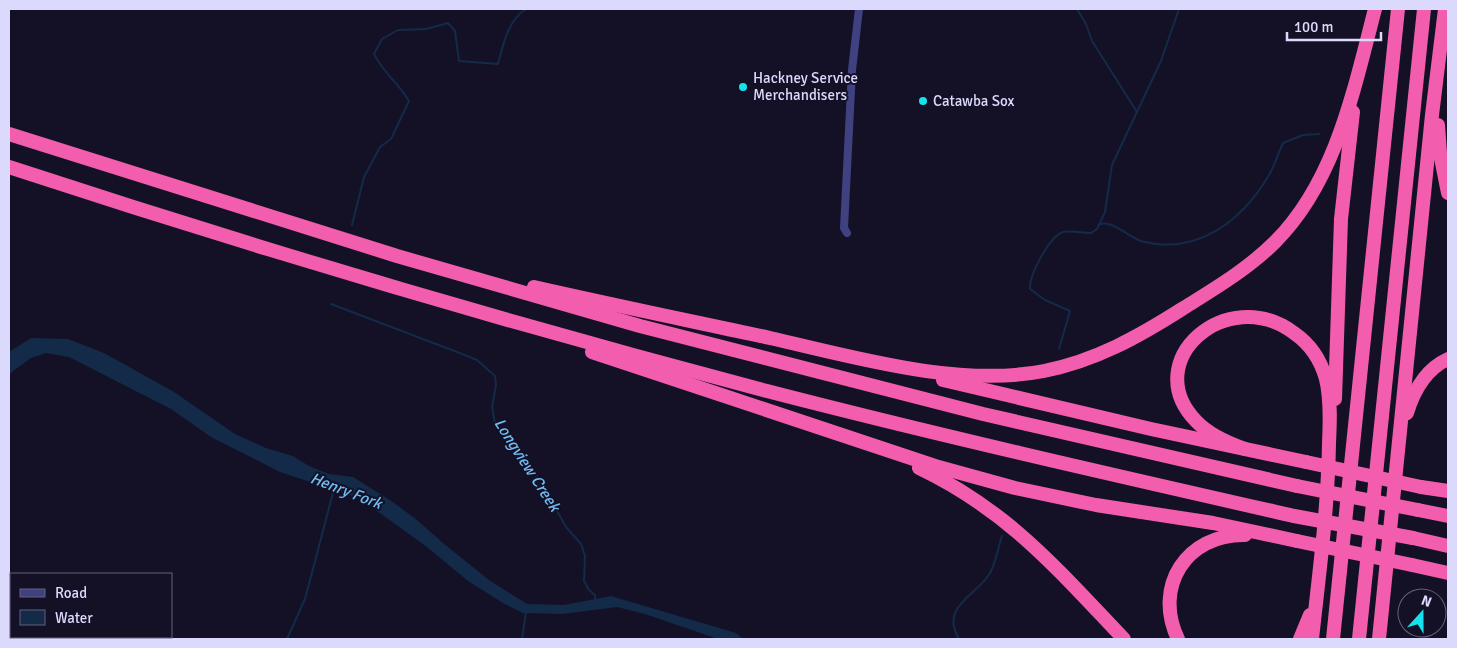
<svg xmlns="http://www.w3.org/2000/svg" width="1457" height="648" viewBox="0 0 1457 648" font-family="Signika,sans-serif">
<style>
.water{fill:#132a49}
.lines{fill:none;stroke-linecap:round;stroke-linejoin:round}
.stream{stroke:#132a49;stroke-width:2}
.street{stroke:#404181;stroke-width:8}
.highway{stroke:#f25ead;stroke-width:14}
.highway-bridge{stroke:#f25ead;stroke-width:14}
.poi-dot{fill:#15e2ed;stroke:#141126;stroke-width:2}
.labels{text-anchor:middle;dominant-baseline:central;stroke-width:4;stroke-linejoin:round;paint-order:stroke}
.poi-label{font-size:15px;fill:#dbd9fc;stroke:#141126;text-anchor:start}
.water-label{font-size:16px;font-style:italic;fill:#70bdf4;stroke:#141126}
</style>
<rect width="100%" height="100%" fill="#141126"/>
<path class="water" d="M31,338L68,339L104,353L174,392L235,434L266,448L293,456L309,466L329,474L353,477L390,500L417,520L443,543L489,580L527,604L564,605L611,596L736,633L743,639H718L645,614L617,607L563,614L523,613L503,603L468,581L427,547L359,498L280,472L211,437L171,409L69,357L46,353L31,358L9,374V352Z"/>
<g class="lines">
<g class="stream">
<path d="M1077,9L1086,24L1092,41L1137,112"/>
<path d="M1100,224C1112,220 1129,237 1141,241C1197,256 1242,221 1269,175C1275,165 1278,153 1283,143L1303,135L1319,134"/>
<path d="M352,225L364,177L380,147L391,139L409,101C397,81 384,74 374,54L382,39L398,30L426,29L448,23L455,31L459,61L498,64C503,45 508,20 526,9"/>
<path d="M331,304L457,352L477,360L495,376L496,385L492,407L495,423L506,440L540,480L566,527L581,544L585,556L584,581L589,590L595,595V601"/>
<path d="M1059,349L1070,311L1045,300L1030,289C1029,275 1049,237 1063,232C1071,230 1082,233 1091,233L1097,229L1105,212L1112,165L1161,61L1179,9"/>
<path d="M9,613L11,614"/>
<path d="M76,637L83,639"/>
<path d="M287,639L305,599L334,489"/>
<path d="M522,639L526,612"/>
<path d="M959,639C939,606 978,595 990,573C996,562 998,548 1002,536"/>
</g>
<path class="street" d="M847,233L844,228L852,70L859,9"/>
<g class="highway">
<path d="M1438,125L1440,153L1448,193"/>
<path d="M9,134L397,256L640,326L983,414L1297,486"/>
<path d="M9,167C259,249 512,324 767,391C941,436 1118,476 1294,516"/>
<path d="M534,287C613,305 691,321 770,338C854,357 959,388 1044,371C1095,361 1138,337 1182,309C1214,289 1248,269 1275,242C1336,181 1354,89 1375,9"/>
<path d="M592,352L935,466L1015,488L1096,505L1213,523L1297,541"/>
<path d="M943,380L1151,429L1306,462"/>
<path d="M1335,399L1341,219L1353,112"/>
<path d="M1407,413C1414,390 1426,369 1448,359"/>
<path d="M1245,449C1228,443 1209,435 1196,421C1138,361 1227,283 1294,333C1310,344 1321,361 1326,379C1331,399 1330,423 1329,443C1328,509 1319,574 1312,639"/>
<path d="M919,468C1009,511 1057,569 1124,639"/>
<path d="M1421,487L1448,491"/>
<path d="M1418,510L1448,516"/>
<path d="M1413,538L1448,546"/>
<path d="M1412,565L1448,573"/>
<path d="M1178,639C1153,587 1186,534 1245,535"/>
<path d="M1300,639L1310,615"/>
<path d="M1333,639L1398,9"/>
<path d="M1359,639L1424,9"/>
<path d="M1379,639L1432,115L1445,9"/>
</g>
<g class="highway-bridge">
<path d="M1306,462L1421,487"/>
<path d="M1297,486L1418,510"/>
<path d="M1294,516L1413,538"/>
<path d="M1297,541L1412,565"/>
</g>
</g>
<g class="poi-dot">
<circle cx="743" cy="87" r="5"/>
<circle cx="923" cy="101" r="5"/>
</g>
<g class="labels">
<g class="poi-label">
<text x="753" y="78">Hackney Service<tspan x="753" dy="17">Merchandisers</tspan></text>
<text x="933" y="101">Catawba Sox</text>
</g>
<g class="water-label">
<text transform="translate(527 465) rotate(57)">Longview Creek</text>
<text transform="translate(346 491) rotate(21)">Henry Fork</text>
</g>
</g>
<rect width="1457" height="648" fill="none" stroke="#dbd9fc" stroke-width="20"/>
<rect x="10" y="573" width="162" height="65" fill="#141126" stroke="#64617c"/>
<rect x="20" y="589" width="25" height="8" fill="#404181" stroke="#64617c"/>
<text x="55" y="598" font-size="15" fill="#dbd9fc">Road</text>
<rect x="20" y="610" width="25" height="15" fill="#132a49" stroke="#64617c"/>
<text x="55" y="623" font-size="15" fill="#dbd9fc">Water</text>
<g transform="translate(1422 613) rotate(21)"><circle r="24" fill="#141126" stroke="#64617c"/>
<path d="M0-4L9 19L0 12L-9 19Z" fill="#15e2ed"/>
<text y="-8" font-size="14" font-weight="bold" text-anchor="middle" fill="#dbd9fc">N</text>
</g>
<path d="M1287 32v8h94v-8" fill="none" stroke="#dbd9fc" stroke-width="2.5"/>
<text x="1294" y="32" font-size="15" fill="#dbd9fc" stroke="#141126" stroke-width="4" paint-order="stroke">100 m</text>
</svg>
